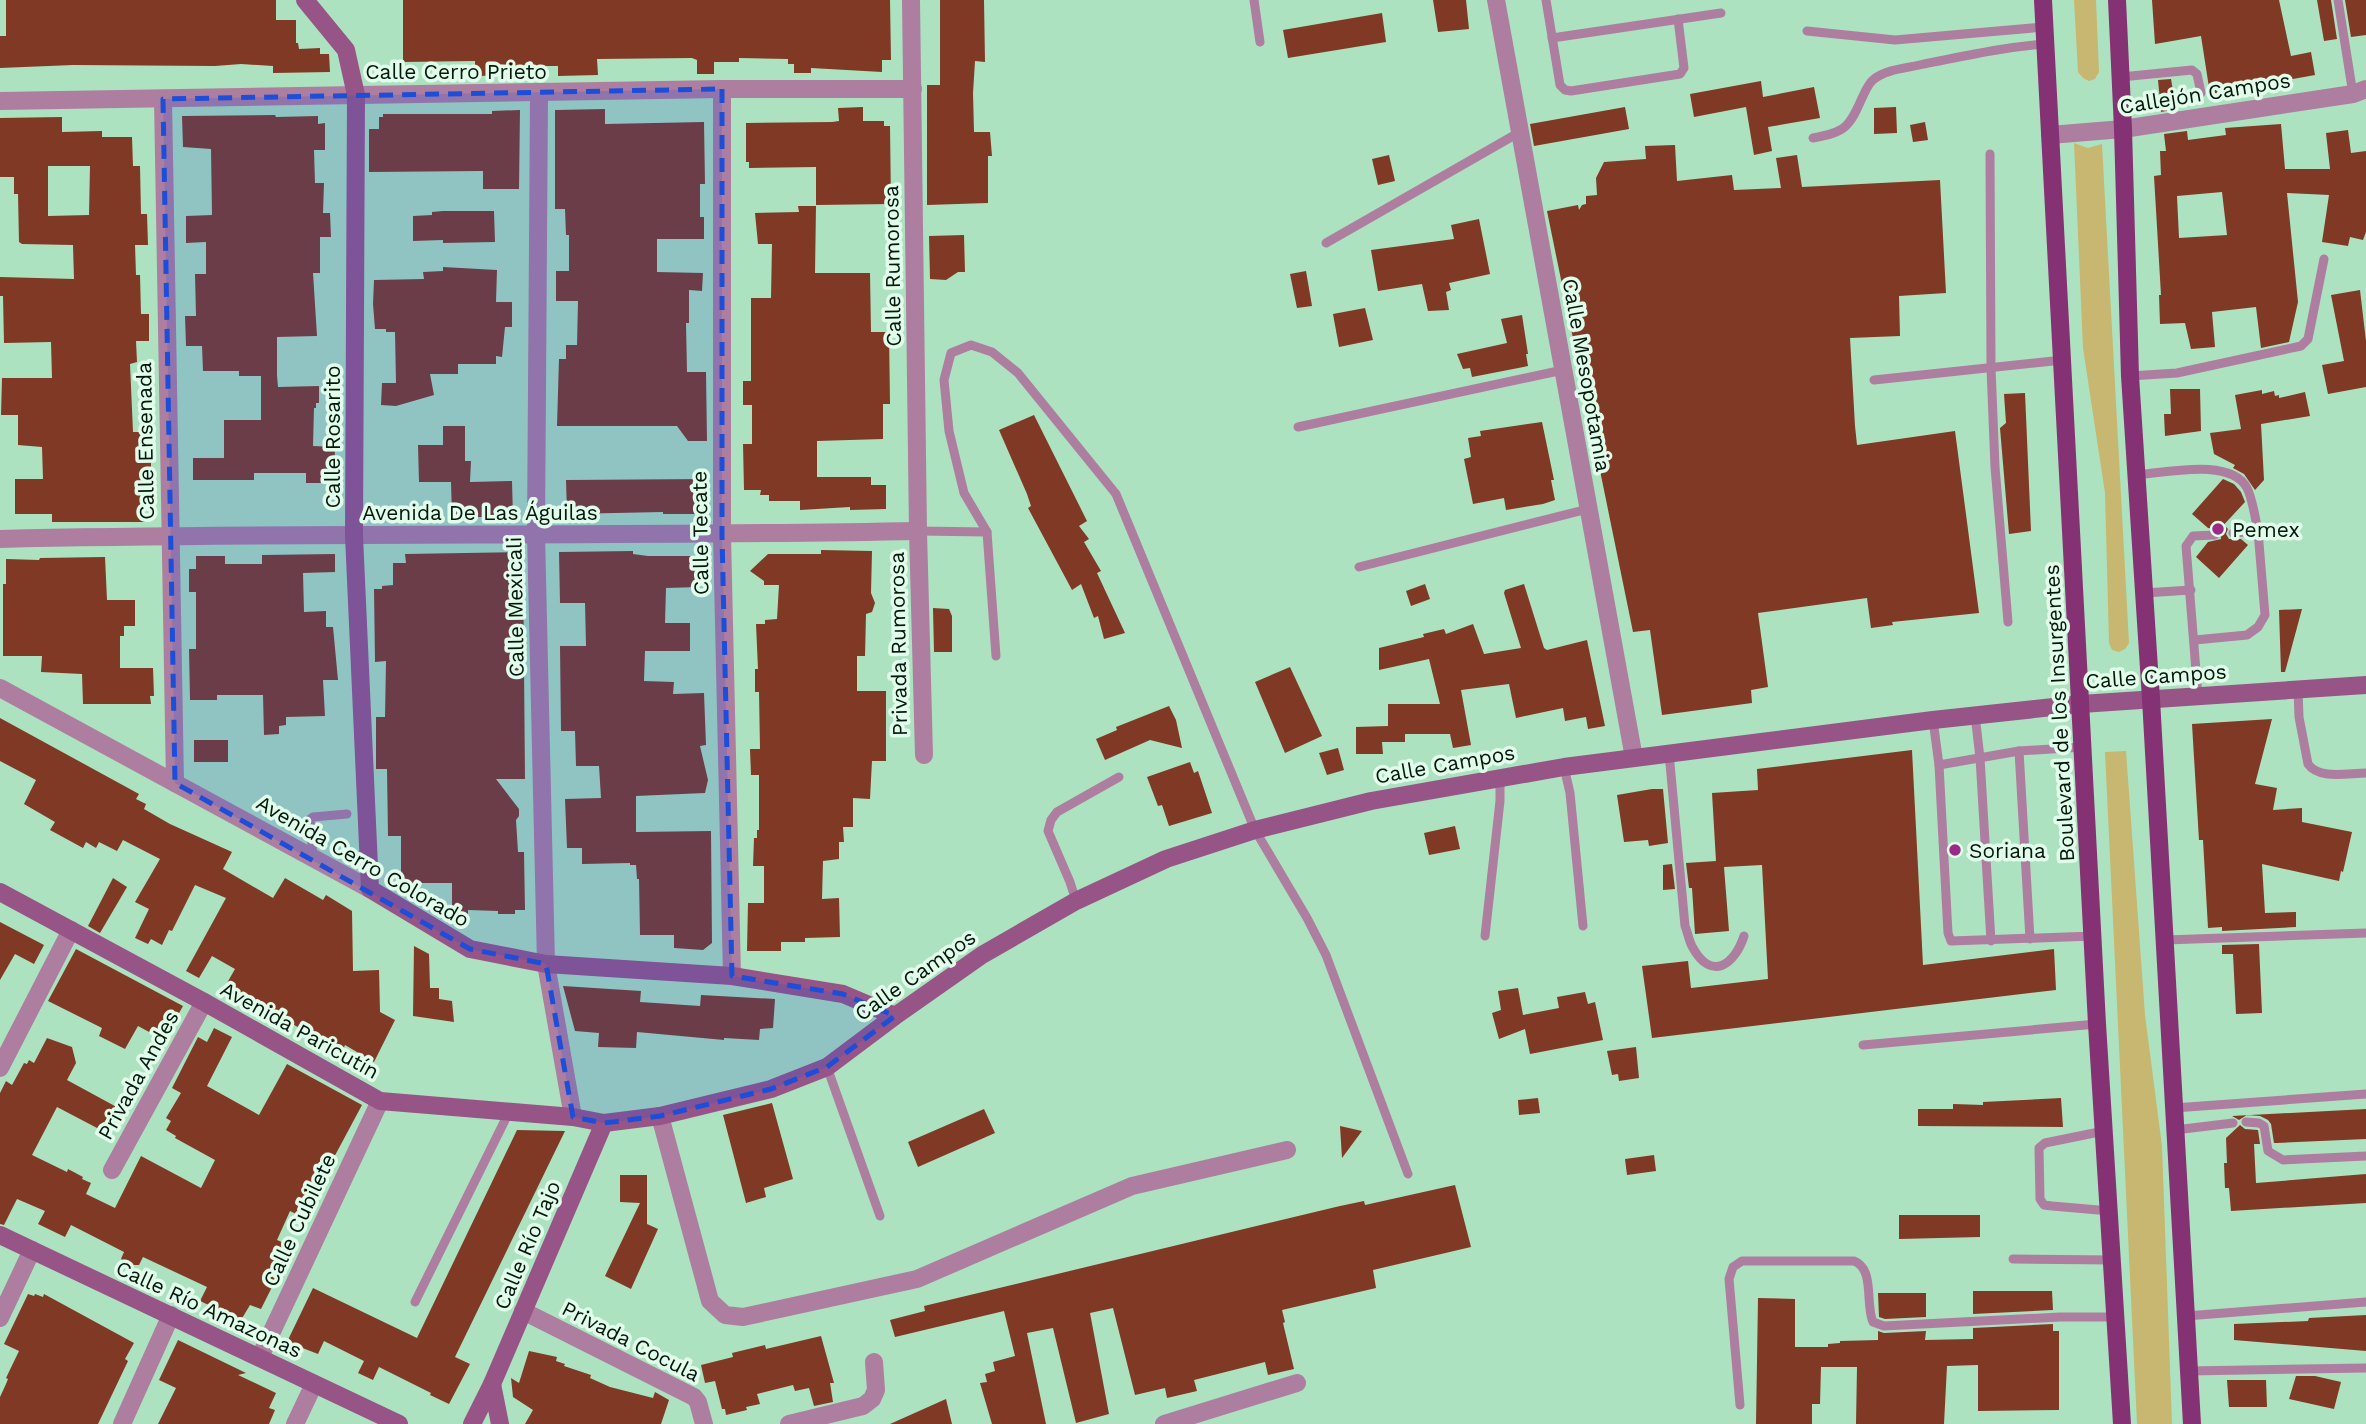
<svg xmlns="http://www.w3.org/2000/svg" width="2366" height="1424" viewBox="0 0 2366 1424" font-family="'Work Sans',sans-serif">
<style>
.green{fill:#c8b770}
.building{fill:#7f3925;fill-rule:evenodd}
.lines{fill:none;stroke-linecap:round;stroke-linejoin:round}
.lane{stroke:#ad7ea0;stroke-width:9}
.street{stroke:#ad7ea0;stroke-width:18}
.secondary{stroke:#975487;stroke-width:18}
.primary{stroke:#853274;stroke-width:18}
.marked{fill:#1d4ed8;fill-opacity:0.2;stroke:#1d4ed8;stroke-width:5;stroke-dasharray:14 9;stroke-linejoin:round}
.poi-dot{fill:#9b2986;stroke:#e1fcea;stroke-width:2.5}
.labels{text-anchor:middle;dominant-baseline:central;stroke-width:7;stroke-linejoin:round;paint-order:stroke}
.street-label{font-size:21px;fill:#03170b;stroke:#e1fcea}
.poi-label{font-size:21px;fill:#03170b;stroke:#e1fcea;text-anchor:start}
</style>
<rect width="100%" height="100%" fill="#ace2bf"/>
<g class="green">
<path d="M2074,0H2096L2099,72L2095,79L2089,81L2083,78L2078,72Z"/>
<path d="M2074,143L2088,148L2102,144L2129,643L2125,649L2119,652L2112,650L2109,643L2105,493L2083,348Z"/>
<path d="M2126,751L2145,1015L2162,1146L2172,1424H2137L2105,752Z"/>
</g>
<g class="building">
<path d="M6,0H276V20H296V43H298L299,49L320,48V54H329L330,72L273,73V66L241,64L215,66L73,65L0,68V36H6Z"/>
<path d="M403,0H890L891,60H882V72L811,68V73H794V64H788V59L739,58V62H714V74H697V60L692,58L597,59L598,75L558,76V66H522V75L475,76V61L403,62Z"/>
<path d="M940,0H984L985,62L975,61L973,93L974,132H990L992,156H988V203L927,205V85H940Z"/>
<path d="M1433,0H1466L1469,29L1438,32Z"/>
<path d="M2152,0H2279L2291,56L2311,52L2315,75L2210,94L2201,36L2155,44Z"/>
<path d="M2317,0H2331L2337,39L2324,41Z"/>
<path d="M2345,0H2366V35L2351,37Z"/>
<path d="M1382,13L1386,42L1288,58L1283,30Z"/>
<path d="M2171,79L2176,109L2161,112L2158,80Z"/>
<path d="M1761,81L1763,97L1814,87L1820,118L1768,127L1772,151L1754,155L1746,107L1694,117L1690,94Z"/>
<path d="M863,107V121H884V126H890L891,204L816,205V167L749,168V162H746V123L832,122L839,121L838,108Z"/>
<path d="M1625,107L1629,129L1534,146L1530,124Z"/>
<path d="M1896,107L1897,133L1874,134V108Z"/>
<path d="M605,109V124L704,122L705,184H700V217H704V239H657V272L703,273L702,291L689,290V323H686L687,372H706L707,441H688L677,426H557L559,359H566V345H577L578,301H556V271H569V235H566L565,209H555V110Z"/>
<path d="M520,110L519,189H483V171L369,172V129H379V117H383V114H492V111Z"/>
<path d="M275,115L276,117L318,116V124L325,123V150H314L315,183H324L323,213H330L331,237H320V273H313L317,336L277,337V375L278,387L319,386V403H316V408H314L313,446L335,447L334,480H323V483H306V473H254V480H193V458H224V420H261V376H239V371H203L202,346H186L185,316H196L195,274H206V242L186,243V216L212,215L211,149L183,147L182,116Z"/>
<path d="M62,117V132L102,131V137H132L133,166H140L141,214H147L148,245H135L136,275H140L141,314H149V341H136L137,362L130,364L133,432H149L148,450L151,449V467H145V522H52V514H15V479H43L42,447L18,445V415H1L2,378H52L51,342L4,343L3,296H0V277L74,279L73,245L22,244L19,242L18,194H14V177H0V118ZM48,166H90L89,215L48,216Z"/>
<path d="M1925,122L1928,140L1913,142L1910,125Z"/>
<path d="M2281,124L2285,169H2330L2326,133L2348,130L2351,153L2366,151V232L2363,240L2350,237L2348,246L2322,242L2329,195L2287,193L2298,302L2289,342L2261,348L2256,307L2212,312L2215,347L2191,349L2185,323L2160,324L2159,295H2161L2154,176L2161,175L2160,151H2166L2164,134L2187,131L2188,140L2226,135L2225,128ZM2222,192L2227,235L2179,238L2177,196Z"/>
<path d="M1675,145L1677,181L1732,175L1734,190L1781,188L1776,158L1797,155L1802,187L1940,180L1946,293L1899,296L1900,336L1850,338L1855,426L1857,445L1955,431L1979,613L1892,622L1893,625L1871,628L1867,598L1758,613L1768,687L1751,690L1752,703L1662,715L1650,630L1633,632L1547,211L1578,205L1579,210L1582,205L1586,204V196L1597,195L1596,178L1604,162L1646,159L1645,146Z"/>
<path d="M1389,155L1395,181L1378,185L1372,159Z"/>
<path d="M798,206H816L815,273H870L871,332H889L890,404H883V439L817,441V477H871V485H886V509L850,510V507L800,510V501H769V495H760L761,490H744L743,444H752V405H743V381H751V298H771L772,244H758L755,213L799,212Z"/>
<path d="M494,211L495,242L443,243V240L413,241V216L432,215V212L443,211Z"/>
<path d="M1479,219L1490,274L1449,283L1451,290L1446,292L1449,310L1428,311L1422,284L1378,291L1371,250L1454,239L1451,225Z"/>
<path d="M964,235L965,272H958L946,280L930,279L929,236Z"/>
<path d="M443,267L497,270L496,302H512V327H505L502,357L496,356V364H458V374H430L434,395L396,406L381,405L382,383H396L395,332H386V329H375L373,304L374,280L424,279L423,272L443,271Z"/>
<path d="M1306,271L1312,306L1297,308L1290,274Z"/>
<path d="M2360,290L2366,341V387L2328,394L2322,365L2344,361L2331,295Z"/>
<path d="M1365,308L1373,340L1339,347L1333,314Z"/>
<path d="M1522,315L1528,354H1526L1528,366L1472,377L1470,368L1463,369L1457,354L1507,343L1501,319Z"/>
<path d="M2170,389H2200L2201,431L2165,436L2164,414H2171Z"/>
<path d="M2262,390V394L2274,391L2275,396L2279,395V398L2305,392L2310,416L2261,424L2264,480L2255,490L2244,474L2233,468L2235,465L2214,454L2210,433L2241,429L2235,395Z"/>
<path d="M2025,393L2031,531L2009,534L2000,428L2006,423L2004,394Z"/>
<path d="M1034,415L1087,521L1079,526L1089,539L1084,542L1101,571L1097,573L1125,633L1104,639L1098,616L1094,618L1081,584L1072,590L1028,508L1031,506L1027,494L999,430Z"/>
<path d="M1542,422L1554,480H1551L1555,500L1543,504L1506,510L1504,498L1473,504L1464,459L1471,457L1468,438L1481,436L1480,431Z"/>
<path d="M443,426H465V461H471L470,482L512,481L513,517H452L451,482H419L418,445H443Z"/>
<path d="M707,479L708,514H663V512L567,514L566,480Z"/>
<path d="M2223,479L2234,484L2241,492L2245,502L2219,530L2208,528L2192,514Z"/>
<path d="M2224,525L2228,529L2226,534L2229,539H2241L2248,545L2219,578L2196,557L2208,542L2221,539L2220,530Z"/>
<path d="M821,550L872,551L871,593L875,603L872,612L866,614L865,656H857V691H886V761H872L870,799L853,798V827H843L844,842H839V859L823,861L822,899L839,898L840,937L805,938V942H781V951H747L748,903H764V866H753L754,838H757V830H759V775H751L750,749H760L759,692H755V669H758L756,624H765V620L777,619L779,585H764V581L750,571L768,554H821Z"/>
<path d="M633,551V554L648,556H699V587L666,588L665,623H690V651H645L644,681L674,682L673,694L704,693L706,745L700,746L708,780L705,793L636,796V832L711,831L712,943L703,950L674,948V935H640L639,879H637L636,865H630V863L582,864V848H567L565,799L601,798L599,766H576L575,731H561L560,646H586L585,603H560L559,552Z"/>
<path d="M523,552L525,779H496L519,809V816L516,820L518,852H524L525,910H515V914H498V911L468,910V921L452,914V883H420V897L401,887V836H388L387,769H376V717H385L386,661L375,662L374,589H382V586L393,585V563H406L405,554Z"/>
<path d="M335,554V572L303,573L304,612L326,611V627H333L338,680H323L325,716L286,717V725L279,726V734L264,735L263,695H217V700H190L189,649H196V592H189V569H196V556H225V564H262V555Z"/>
<path d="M105,557L107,600H135V626H124V636H120V668H153L154,696H150L151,704H83L82,674L41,672L42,656H3V584H6V559L39,560L40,558Z"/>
<path d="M1425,584L1430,599L1411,606L1406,591Z"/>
<path d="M1524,584L1544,648L1547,650L1587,640L1605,726L1588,729L1586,717L1565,721L1563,708L1516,718L1509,684L1461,690L1471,745L1453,748L1450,734H1405V742H1382L1383,754H1356V727L1388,726V704H1440L1429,659L1379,670V648L1424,637L1423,634L1444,629L1446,634L1473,624L1484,654L1521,648L1504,593L1505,590Z"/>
<path d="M933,608L949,609L952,616V652H934Z"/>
<path d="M2302,609L2285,672H2281L2279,610Z"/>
<path d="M1290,667L1322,736L1285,753L1255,682Z"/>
<path d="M1169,706L1176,720L1182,748L1150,740L1105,760L1096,739L1117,730L1116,727Z"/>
<path d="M0,718L139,794L136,799L146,804L144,809L170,824L232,852L223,869L273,898L285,878L323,900L326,895L352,911L353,971L379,970L380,1012L395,1020L374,1062L345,1045L342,1052L326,1045L325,1047L303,1034L305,1031L267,1010L265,1013L223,990L235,969L212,956L199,978L186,971L226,898L195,885L172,931L169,930L162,945L151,939L148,944L135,938L149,909L135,902L160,859L123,840L117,851L99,842L96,848L86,842L83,848L50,830L55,822L24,804L36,780L0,761Z"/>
<path d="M2272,719L2255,784L2277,788L2273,810L2302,808V822L2352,832L2343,872L2341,871L2339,881L2262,864L2265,913L2296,912V927L2222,931V927L2208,928L2203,840H2199L2192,724Z"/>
<rect x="194" y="740" width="34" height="22"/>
<path d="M1338,748L1344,770L1327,775L1319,753Z"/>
<path d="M1912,750L1923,965L2054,949L2056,990L1652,1038L1642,966L1688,961L1691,988L1768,979L1762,865L1724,867L1729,931L1695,934L1692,888H1689L1686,863L1716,861L1712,793L1758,790L1757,769Z"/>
<path d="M1190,762L1194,773L1198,771L1212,813L1169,826L1162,805L1158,806L1147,777Z"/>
<path d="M1652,789H1663L1668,843L1649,846L1648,840L1624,842L1617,795Z"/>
<path d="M1455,826L1460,849L1429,855L1424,833Z"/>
<path d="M1672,864L1675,889L1663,890V865Z"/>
<path d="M113,878L127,887L100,933L88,926Z"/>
<path d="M0,922L44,945L34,964L15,954L0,980Z"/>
<path d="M2259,944L2262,1013L2236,1014L2233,954H2222V945Z"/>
<path d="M414,946L429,954L430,988H439V999L452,1001L454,1022L413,1016Z"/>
<path d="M76,949L183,1006L164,1040L138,1026L125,1049L99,1036L102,1028L48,1001Z"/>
<path d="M563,986L641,991L640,1002L700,1006L701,995L775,999L773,1028L760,1029L759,1040L724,1038V1040L637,1032L636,1048L598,1047L599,1033L575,1031Z"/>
<path d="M1518,988L1523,1015L1559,1008L1557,997L1585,992L1588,1004L1595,1002L1603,1040L1530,1054L1525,1029L1499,1039L1492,1013L1501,1010L1498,991Z"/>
<path d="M214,1028L232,1037L207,1086L259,1115L287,1064L362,1105L302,1217L290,1211L277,1240L284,1243L277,1267L281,1269L261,1309L250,1305L241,1320L200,1301L207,1287L143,1257L139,1265H133L121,1259L124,1252L71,1225L65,1237L38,1224L45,1211L17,1199L4,1225L0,1224V1093L6,1081L12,1085L24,1063L27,1064L29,1060L34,1063L47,1038L72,1047L76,1063L67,1080L124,1111L114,1128L103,1122L99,1129L57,1107L32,1155L67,1172L68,1169L83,1177L82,1179L91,1183L86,1194L115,1208L141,1156L201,1188L215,1160L175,1138L176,1136L166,1130L171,1121L166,1118L181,1093L172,1088L198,1037L207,1042Z"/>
<path d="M1636,1047L1639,1078L1619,1081L1618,1074L1612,1075L1607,1051Z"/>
<path d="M1538,1098L1540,1113L1519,1115L1518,1100Z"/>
<path d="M2061,1098L2063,1127L1918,1126V1109H1953V1104L1983,1105V1102Z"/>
<path d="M772,1103L793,1179L764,1188L766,1197L746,1203L723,1115Z"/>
<path d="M984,1109L995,1133L918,1167L908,1142Z"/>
<path d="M2366,1109V1139L2277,1143H2274L2271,1124L2268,1120L2260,1116L2247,1115L2239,1120L2232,1116Z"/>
<path d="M2240,1125L2245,1129L2258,1130L2260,1144H2254L2256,1183L2366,1174V1203L2231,1211L2229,1188H2225L2224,1163H2227L2226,1138Z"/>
<path d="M1340,1126L1362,1131L1342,1158Z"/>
<path d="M517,1130L565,1131L455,1357L470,1364L449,1404L430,1395L431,1393L379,1367L373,1380L358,1373L364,1361L324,1341L318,1354L287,1342L313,1288L417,1338Z"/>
<path d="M1654,1155L1656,1171L1627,1175L1625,1159Z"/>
<path d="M620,1175H647V1224L658,1229L631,1289L605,1276L640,1203L620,1202Z"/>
<path d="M1455,1185L1471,1247L1373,1270L1376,1288L1282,1310L1285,1322L1283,1323L1294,1369L1268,1375L1265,1362L1194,1380L1197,1391L1167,1398L1165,1388L1135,1395L1113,1308L1090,1313L1109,1414L1076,1423L1053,1328L1027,1333L1046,1424H992L980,1383L987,1382L985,1374L995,1371L993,1362L1015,1356L1004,1311L895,1337L890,1320L925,1311L924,1306L1340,1206L1364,1201L1365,1205Z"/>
<path d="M1899,1215H1980V1237L1899,1239Z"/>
<path d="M1973,1291H2052L2053,1310L1973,1314Z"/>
<path d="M1878,1293H1926V1317L1885,1319L1879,1317Z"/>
<path d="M28,1294L34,1296L35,1294L43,1297L44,1294L134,1343L125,1359L128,1361L98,1424H0V1397L6,1384L8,1379L6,1378L19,1351L4,1344Z"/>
<path d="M1758,1298L1795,1299V1347H1828V1344L1840,1343V1341L1878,1340V1331L1884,1333L1926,1331L1925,1340L1973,1339V1328L2053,1324V1331H2059V1410L1978,1411V1365L1947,1366L1944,1424H1856L1857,1367H1821L1820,1404H1812V1424H1756Z"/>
<path d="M2366,1315V1351L2234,1340V1324L2308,1321L2309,1318Z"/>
<path d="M821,1336L834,1383H830L833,1402L814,1406L809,1388L795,1391L793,1385L757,1394L760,1404L746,1407L747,1410L726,1415L725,1409H722L715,1381L705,1383L701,1365L733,1357L732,1353L765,1345L766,1349Z"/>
<path d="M178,1340L246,1373L238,1375L276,1393L269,1408L275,1410L269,1424H158L176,1388L159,1380Z"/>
<path d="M529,1351L557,1357L556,1361L565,1364L564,1366L591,1375L590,1378L610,1387L653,1398L655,1392L669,1400L661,1424H525L533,1410L513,1397L511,1378L519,1383Z"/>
<path d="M2296,1376H2315L2341,1382L2334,1409L2289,1399Z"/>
<path d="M2227,1380H2266L2267,1407H2229Z"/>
<path d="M946,1399L952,1424H890Z"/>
</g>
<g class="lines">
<g class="lane">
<path d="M1254,0L1260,42"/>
<path d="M1546,0L1560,85L1565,90L1571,91L1680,74L1684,68L1678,19"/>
<path d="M2338,0L2353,94"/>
<path d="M1807,31L1895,40L2044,27"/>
<path d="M1552,38L1721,13"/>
<path d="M2121,77L2192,70L2197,74L2201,93"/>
<path d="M1813,138C1845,132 1849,128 1862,98C1865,92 1868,84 1873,80C1885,69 1909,68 1924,64C1965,56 2004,47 2045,44"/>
<path d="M1990,154L1991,368L1995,467L2008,622"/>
<path d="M1326,243L1520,132"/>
<path d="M2130,376L2177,373L2301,346L2308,339L2324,259"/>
<path d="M1874,380L2063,360"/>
<path d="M1298,427L1563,370"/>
<path d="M2136,475C2165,473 2231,457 2247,488C2253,500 2255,518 2258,531"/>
<path d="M918,531L987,532"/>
<path d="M1359,567L1588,509"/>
<path d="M2144,593L2191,590"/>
<path d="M2195,640L2247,635L2258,627L2265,615L2258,531L2233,533"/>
<path d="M996,656L987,532L964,493L949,431L944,380L951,353L971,345L992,352L1018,373L1116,494L1255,830L1307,918L1326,955L1408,1174"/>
<path d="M2298,690L2299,717L2308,764C2319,780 2348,773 2366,773"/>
<path d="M2198,696L2186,546L2193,536L2215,535"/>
<path d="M1975,715L1980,758L1991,941"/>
<path d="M1933,720L1939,765L1948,933L1951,941L2093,936"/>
<path d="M2019,751L2030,939"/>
<path d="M1669,753L1685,926C1688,933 1689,942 1693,948C1712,982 1735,964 1744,936"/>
<path d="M1939,765L2019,751L2083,747"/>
<path d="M1564,767L1570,793L1583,926"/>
<path d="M313,858L310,819L313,817L347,814"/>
<path d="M1076,901L1070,882L1048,831L1051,820L1057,812L1119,777"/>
<path d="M1485,936L1500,801V778"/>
<path d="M2165,940L2366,933"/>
<path d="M1863,1045L2097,1024"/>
<path d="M827,1067L880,1216"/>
<path d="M2174,1108L2366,1094"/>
<path d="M2246,1122L2259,1123L2264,1126L2268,1151L2283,1160L2366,1156"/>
<path d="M2175,1130L2233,1123"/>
<path d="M2104,1131L2045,1143L2039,1148L2040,1199L2044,1205L2052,1206L2110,1211"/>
<path d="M2013,1259L2113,1260"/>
<path d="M415,1302L509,1112"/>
<path d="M2186,1316L2366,1302"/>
<path d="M2189,1371L2366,1368"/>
<path d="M1740,1405L1729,1279L1733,1267L1742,1261H1854C1875,1269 1865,1304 1873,1322L1884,1326L2060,1317H2116"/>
</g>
<g class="street">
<path d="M911,0L918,531L924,755"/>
<path d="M1496,0L1634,758"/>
<path d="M722,89V535L732,976"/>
<path d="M539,94L536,534L546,964L573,1117"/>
<path d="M163,99L175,783"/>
<path d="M0,101L722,89H913"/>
<path d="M2050,135L2123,129L2353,94L2366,89"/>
<path d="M0,539C306,532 612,537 918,531"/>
<path d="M0,688L370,889"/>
<path d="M0,1068L71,930"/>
<path d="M660,1116L710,1301L725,1315L743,1317L917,1279L1132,1186L1287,1150"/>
<path d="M112,1170L204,1002"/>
<path d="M523,1311L694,1397L698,1402L704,1424"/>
<path d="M0,1318L32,1250"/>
<path d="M260,1357L380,1101"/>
<path d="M122,1424L171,1315"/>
<path d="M295,1424L314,1384"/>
<path d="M789,1424L863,1406L872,1399L876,1390L874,1362"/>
<path d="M1164,1424L1297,1383"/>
</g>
<g class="secondary">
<path d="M305,0L346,50L356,95L354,536L370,889L470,949L546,964L732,976L843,994L895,1016"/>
<path d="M0,892L204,1002L380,1101L573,1117L604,1123L660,1116L771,1089L827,1067L895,1016L982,955L1076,901L1166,859L1255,830L1371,801L1564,767L1933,720L2081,704L2366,685"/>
<path d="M0,1235L399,1424"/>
<path d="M492,1384L500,1424"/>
<path d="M472,1424L492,1384L604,1123"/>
</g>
<g class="primary">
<path d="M2043,0L2097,1024L2122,1424"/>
<path d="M2117,0L2123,129L2130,376L2151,699L2192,1424"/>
</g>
</g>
<path class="marked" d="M722,89V535L732,976L843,994L895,1016L827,1067L771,1089L660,1116L604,1123L573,1117L546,964L470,949L175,783L163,99Z"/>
<g class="poi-dot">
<circle cx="2218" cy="529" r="7"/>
<circle cx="1955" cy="850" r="7"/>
</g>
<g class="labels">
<g class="street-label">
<text x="456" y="71">Calle Cerro Prieto</text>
<text transform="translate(2205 93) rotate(-9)">Callejón Campos</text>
<text transform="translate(892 266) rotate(-91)">Calle Rumorosa</text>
<text transform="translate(1587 375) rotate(80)">Calle Mesopotamia</text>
<text transform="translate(332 437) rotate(-90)">Calle Rosarito</text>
<text transform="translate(145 441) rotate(-91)">Calle Ensenada</text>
<text x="480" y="512">Avenida De Las Águilas</text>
<text transform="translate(700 533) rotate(-91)">Calle Tecate</text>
<text transform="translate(515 607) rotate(-91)">Calle Mexicali</text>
<text transform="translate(898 644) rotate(-91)">Privada Rumorosa</text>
<text transform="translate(2156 676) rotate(-4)">Calle Campos</text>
<text transform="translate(2059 713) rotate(-93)">Boulevard de los Insurgentes</text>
<text transform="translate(1445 764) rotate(-10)">Calle Campos</text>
<text transform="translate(363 861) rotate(30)">Avenida Cerro Colorado</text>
<text transform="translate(915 975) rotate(-35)">Calle Campos</text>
<text transform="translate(300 1030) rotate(29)">Avenida Paricutín</text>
<text transform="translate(138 1075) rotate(-61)">Privada Andes</text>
<text transform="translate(299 1220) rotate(-65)">Calle Cubilete</text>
<text transform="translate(527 1245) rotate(-67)">Calle Río Tajo</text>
<text transform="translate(209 1309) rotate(25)">Calle Río Amazonas</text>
<text transform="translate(631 1341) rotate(27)">Privada Cocula</text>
</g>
<g class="poi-label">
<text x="2232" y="529">Pemex</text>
<text x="1969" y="850">Soriana</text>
</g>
</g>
</svg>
